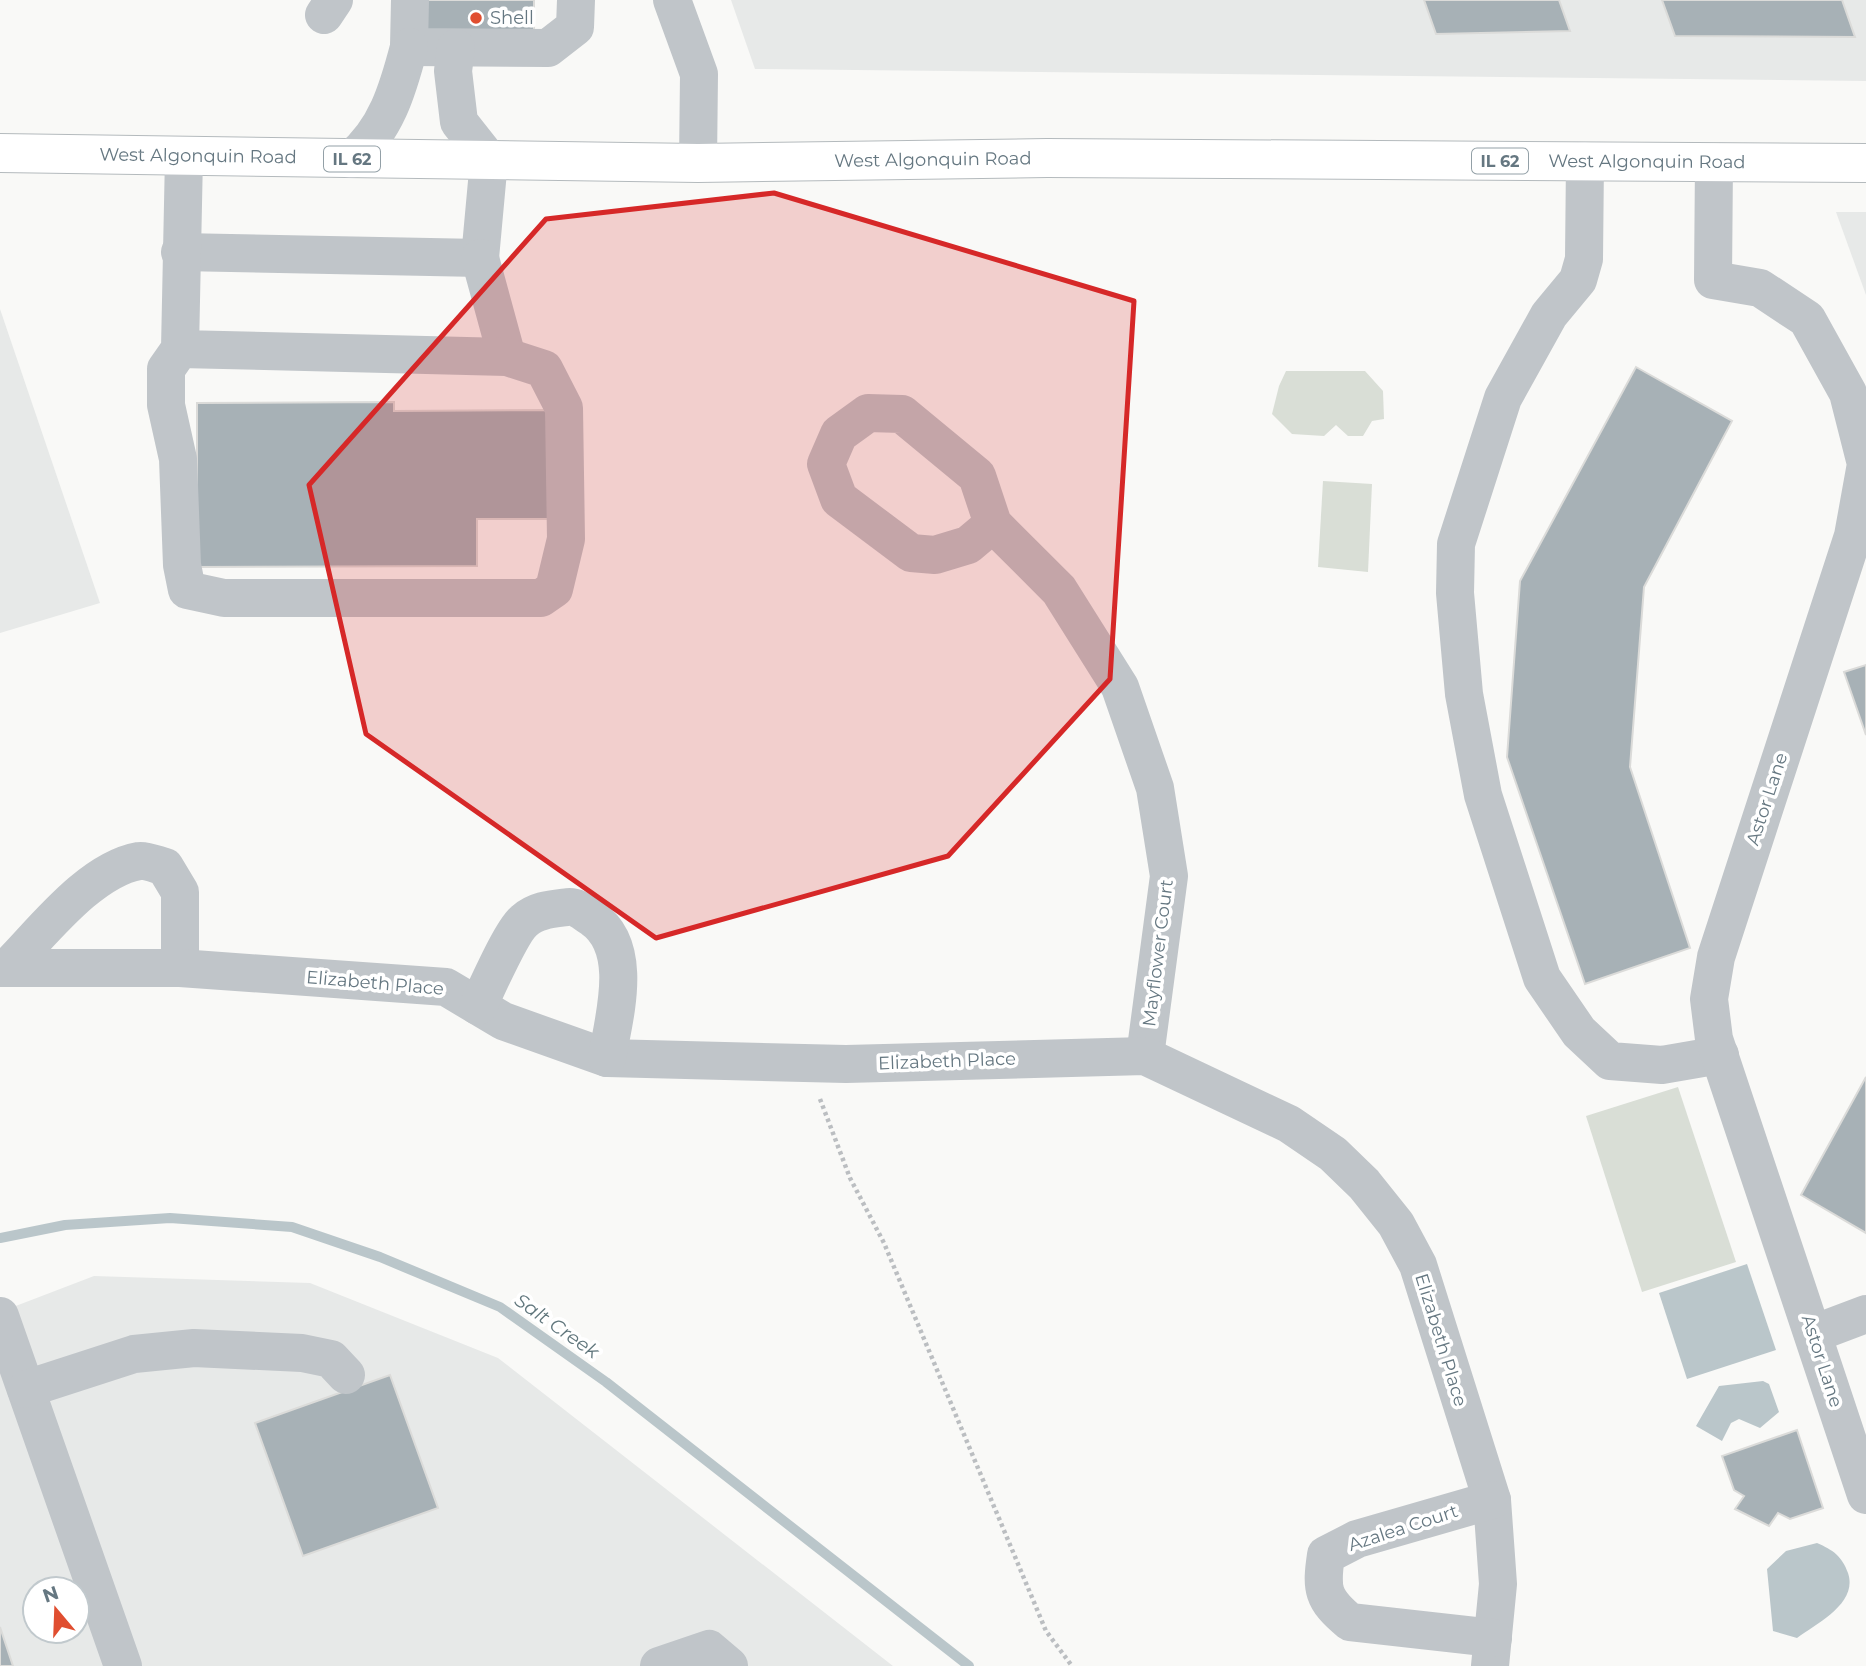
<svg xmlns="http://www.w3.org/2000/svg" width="1866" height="1666" viewBox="0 0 1866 1666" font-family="Montserrat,sans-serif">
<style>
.built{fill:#e7e9e8;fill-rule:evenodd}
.green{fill:#d9ded6}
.water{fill:#bac6ca}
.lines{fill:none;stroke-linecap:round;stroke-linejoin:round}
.stream{stroke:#bac6ca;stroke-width:10}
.building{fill:#a7b1b6;stroke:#dbdbd9;stroke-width:2}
.major-casing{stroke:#b4babd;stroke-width:40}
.path{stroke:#bbbec1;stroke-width:4.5;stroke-dasharray:3.5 3.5;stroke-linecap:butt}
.minor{stroke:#c0c5c9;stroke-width:38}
.major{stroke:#fff;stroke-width:38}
.marked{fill:#d62828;fill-opacity:0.2;stroke:#d62828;stroke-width:5;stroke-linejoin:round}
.poi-dot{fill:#e04e30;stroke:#fff;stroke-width:2.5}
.labels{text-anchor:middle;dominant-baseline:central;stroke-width:7;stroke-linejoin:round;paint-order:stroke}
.shield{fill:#fff;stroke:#93a0a7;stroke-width:2}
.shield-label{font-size:16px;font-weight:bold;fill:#657781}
.poi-label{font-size:18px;fill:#657781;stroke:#fff;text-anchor:start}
.street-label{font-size:18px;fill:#657781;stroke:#fff}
.water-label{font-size:19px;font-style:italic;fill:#60767c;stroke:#fff}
</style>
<rect width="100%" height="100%" fill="#f9f9f7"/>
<g class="built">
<path d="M731,0H1866V81L755,69Z"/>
<path d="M1836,212H1866V295Z"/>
<path d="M0,309L100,603L0,633Z"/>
<path d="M94,1276L310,1283L498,1358L893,1666H0V1312ZM35,1589H77V1631H35Z"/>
</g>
<g class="green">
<path d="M1286,371H1365L1383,391L1384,419L1372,421L1363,436H1348L1336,425L1324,436L1292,434L1272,414L1279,386Z"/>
<path d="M1323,481L1372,484L1368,572L1318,567Z"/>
<path d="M1678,1087L1736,1262L1642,1292L1586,1116Z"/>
</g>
<g class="water">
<path d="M1747,1264L1776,1350L1687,1379L1659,1293Z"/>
<path d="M1763,1381L1769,1384L1779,1412L1760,1428L1739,1419L1731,1423L1722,1441L1696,1426L1719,1386Z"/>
<path d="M1817,1543C1833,1550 1842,1556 1848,1573C1858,1603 1819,1622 1797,1638L1773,1631L1767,1569L1786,1551Z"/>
</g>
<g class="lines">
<path class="stream" d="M0,1238L65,1225L170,1218L292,1227L380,1257L500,1307L606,1382L969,1666"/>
</g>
<g class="building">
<path d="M418,0H534V37L418,36Z"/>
<path d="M1424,0H1559L1570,31L1436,34Z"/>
<path d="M1662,0H1842L1855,37L1675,36Z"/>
<path d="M1636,367L1732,421L1644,587L1630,767L1690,948L1585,984L1507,757L1520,581Z"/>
<path d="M394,402V411L551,410V519H477V566L197,567V403Z"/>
<path d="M1866,665V735L1844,672Z"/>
<path d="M1866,1077V1233L1801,1195Z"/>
<path d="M390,1375L438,1508L303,1556L255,1423Z"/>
<path d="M1797,1430L1823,1508L1790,1519L1778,1513L1769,1526L1735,1509L1744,1496L1734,1490L1722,1456Z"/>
<path d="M0,1627L13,1666H0Z"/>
</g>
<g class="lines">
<defs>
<g id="major">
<path id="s1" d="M0,153L698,163L1047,158L1866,163"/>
</g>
</defs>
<use href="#major" class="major-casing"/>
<path class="path" d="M820,1099L850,1178L884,1243L1046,1631L1072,1666"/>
<g class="minor">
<path d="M410,0L409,47L548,48L575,27L576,0"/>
<path d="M672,0L699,74L698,163"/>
<path d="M324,15L334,0"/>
<path d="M351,159C386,131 398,89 409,47"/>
<path d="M1585,161L1584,259L1578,280L1549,315L1503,398L1456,544L1455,593L1464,694L1483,795L1542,978L1579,1032L1610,1061L1662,1065L1720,1055"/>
<path d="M1714,162L1713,280L1760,288L1807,319L1848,393L1866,464L1853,536L1716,957L1709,999L1714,1039L1866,1495"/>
<path d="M180,252L480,258L489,160L459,122L453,71L456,48"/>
<path d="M480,258L507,357"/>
<path d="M180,349L166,369V405L178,459L182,565L187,590L224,598H541L554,589L566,539L564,408L544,369L507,357L180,349L184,156"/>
<path d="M993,524L968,545L935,555L911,553L839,499L826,464L839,434L868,413L902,414L977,476L993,524L1059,590L1120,687L1155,788L1169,876L1145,1056"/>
<path d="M8,967C42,933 89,870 139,861C147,860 157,865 165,867L180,892V968"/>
<path d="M0,968H180L446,987L503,1021L607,1058L846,1064L1145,1056L1289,1124L1333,1154L1364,1184L1396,1224L1418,1265L1492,1500L1498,1584L1490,1666"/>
<path d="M478,1006C487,988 511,932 524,921C536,910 552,909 568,907C577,906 584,913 592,918C635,947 614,1017 607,1058"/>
<path d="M0,1316L123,1666"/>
<path d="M1813,1334L1866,1314"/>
<path d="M26,1389L134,1354L194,1348L302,1353L331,1359L346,1375"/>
<path d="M1492,1500L1357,1539L1326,1555C1321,1589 1322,1599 1350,1622L1493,1638"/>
<path d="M659,1666L709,1649L729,1666"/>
</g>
<use href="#major" class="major"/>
</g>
<path class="marked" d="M774,193L1134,301L1110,679L948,856L656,938L366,734L309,485L546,219Z"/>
<circle class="poi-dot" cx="476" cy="18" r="7"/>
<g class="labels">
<g class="shield">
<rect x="324" y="146.5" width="56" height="25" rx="5"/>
<rect x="1472" y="148.5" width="56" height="25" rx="5"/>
</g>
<g class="shield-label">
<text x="352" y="159">IL 62</text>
<text x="1500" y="161">IL 62</text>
</g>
<g class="poi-label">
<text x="490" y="18">Shell</text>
</g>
<g class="street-label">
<text stroke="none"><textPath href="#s1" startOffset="198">West Algonquin Road</textPath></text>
<text stroke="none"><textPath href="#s1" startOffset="933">West Algonquin Road</textPath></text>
<text stroke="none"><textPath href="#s1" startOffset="1647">West Algonquin Road</textPath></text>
<text transform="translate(1767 799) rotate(-72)">Astor Lane</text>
<text transform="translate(1158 953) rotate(-83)">Mayflower Court</text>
<text transform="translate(375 983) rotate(5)">Elizabeth Place</text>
<text transform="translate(947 1061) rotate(-2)">Elizabeth Place</text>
<text transform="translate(1441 1340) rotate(73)">Elizabeth Place</text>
<text transform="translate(1822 1361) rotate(72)">Astor Lane</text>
<text transform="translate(1403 1528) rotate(-18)">Azalea Court</text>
</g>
<g class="water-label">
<text transform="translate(557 1326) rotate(35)">Salt Creek</text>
</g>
</g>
<g transform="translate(56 1610) rotate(341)"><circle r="33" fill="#ffffff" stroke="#c1c9cd" stroke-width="2"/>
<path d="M0-5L12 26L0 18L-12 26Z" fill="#e04e30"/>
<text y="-10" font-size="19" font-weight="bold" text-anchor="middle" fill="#657781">N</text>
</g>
</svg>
